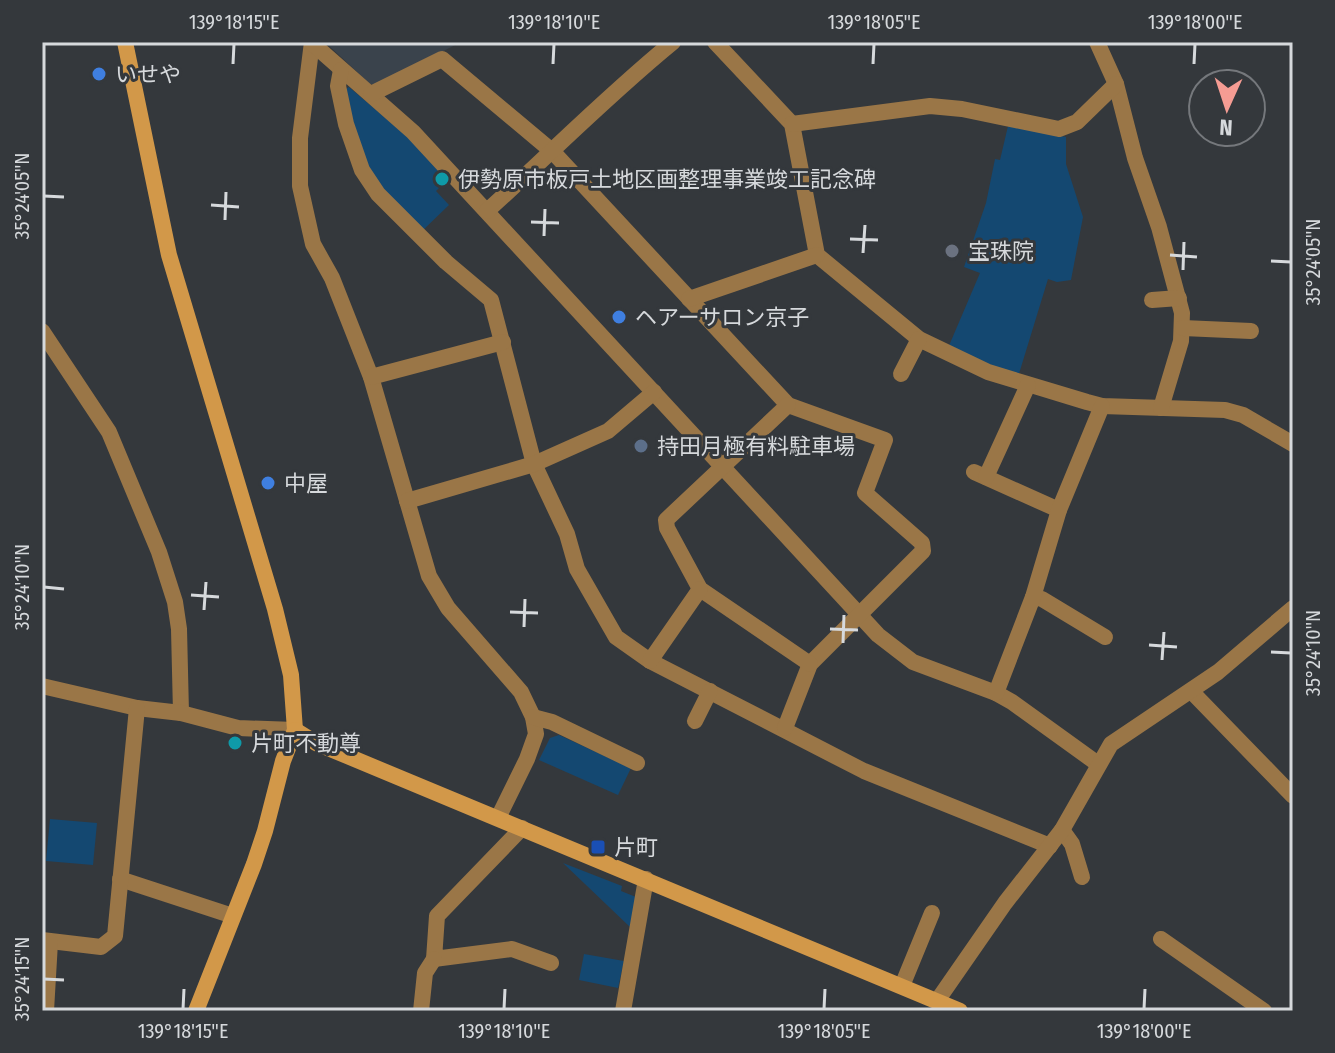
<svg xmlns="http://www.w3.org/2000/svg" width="1335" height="1053" viewBox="0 0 1335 1053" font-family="'Fira Sans Condensed','Noto Sans JP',sans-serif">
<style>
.built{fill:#3a434c}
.green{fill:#144871}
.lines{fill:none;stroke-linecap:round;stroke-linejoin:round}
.street{stroke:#9a7647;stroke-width:16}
.secondary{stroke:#d29849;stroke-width:16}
.ticks{fill:none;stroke:#d6d9dc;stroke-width:3}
.shop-dot{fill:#3f7fe0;stroke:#34383c;stroke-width:3}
.culture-dot{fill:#0f9aa8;stroke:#34383c;stroke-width:3}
.worship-dot{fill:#6b7280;stroke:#34383c;stroke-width:3}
.service-dot{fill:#5c6f8a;stroke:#34383c;stroke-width:3}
.transit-dot{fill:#1a4fb4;stroke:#34383c;stroke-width:3}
.labels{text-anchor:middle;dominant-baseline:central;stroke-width:6;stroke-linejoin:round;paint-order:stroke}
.poi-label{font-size:22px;fill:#d6d9dc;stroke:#34383c;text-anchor:start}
.neatline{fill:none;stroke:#d6d9dc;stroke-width:3}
.ticks-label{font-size:20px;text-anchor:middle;fill:#d6d9dc}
</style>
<rect width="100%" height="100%" fill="#34383c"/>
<path class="built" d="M325,42H461L377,85L370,84Z"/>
<g class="green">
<path d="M349,87L414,142L448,179L436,191L449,205L421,232L382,189L367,168L343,91Z"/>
<path d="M1008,126L1066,137V164L1083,217L1071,280L1057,282L1048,279L1018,377L948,348L980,273L964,267L986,203L995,159L1000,160Z"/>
<path d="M559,735L631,768L618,795L539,760L550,738Z"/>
<path d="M50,819L97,823L93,865L46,861Z"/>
<path d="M563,863L622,886L621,891L636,897L630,927Z"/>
<path d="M584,954L624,961L618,988L579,980Z"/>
</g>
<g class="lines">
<g class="street">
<path d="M312,42L300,138V186L313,244L332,278L371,377L429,576L448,608L521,692L533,717L536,734L527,759L498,818"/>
<path d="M715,42L792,124L817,255L919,339L988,372L1087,402L1102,406L1225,410L1243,415L1293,444"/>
<path d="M1097,42L1116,84L1135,158L1159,227L1182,313L1181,341L1161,408"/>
<path d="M313,44L413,132L878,635L913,662L996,693L1012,702L1098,764"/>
<path d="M341,70L338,86L346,124L362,170L378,194L446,262L491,300L534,464L567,534L577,569L616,637L650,661L864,771L1050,846"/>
<path d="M371,94L442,59L553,152L788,405L885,440L865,493L922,543L923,551L810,664L785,728"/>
<path d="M792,124L930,106L962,109L1059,129L1077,122L1116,84"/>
<path d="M487,211C549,155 608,95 673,42"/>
<path d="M689,299L817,255"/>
<path d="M1152,300L1179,298"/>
<path d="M1183,328L1251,331"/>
<path d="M42,331L109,432L159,552L175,602L179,629L181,713"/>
<path d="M901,374L919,339"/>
<path d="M371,377L503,342"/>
<path d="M788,405L666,520L667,528L700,589L810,664"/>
<path d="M974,472L1059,510"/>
<path d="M986,477L1028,385"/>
<path d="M407,501L534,464L608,431L654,392"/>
<path d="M1033,597L1042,599L1105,637"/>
<path d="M650,661L700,589"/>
<path d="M42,686L137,708L181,713L238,728L295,730"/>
<path d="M1191,691L1293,796"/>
<path d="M996,693L1033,597L1059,510L1102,406"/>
<path d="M533,717L552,722L637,763"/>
<path d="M695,721L710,691"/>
<path d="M522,828L437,916L434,959L512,949L551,963"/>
<path d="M1062,830L1072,844L1082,877"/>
<path d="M120,879L233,916"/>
<path d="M1161,939L1264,1011"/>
<path d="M42,940L101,947L115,936L137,708"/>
<path d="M902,986L932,913"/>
<path d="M937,1001L1005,903L1062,830L1111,744L1218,672L1293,608"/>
<path d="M46,1011L50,942"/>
<path d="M421,1011L425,973L434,959"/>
<path d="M623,1011L646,879"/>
</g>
<g class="secondary">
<path d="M125,42L169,255L275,609L291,675L295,730L283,761L265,831L254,864L196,1011"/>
<path d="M295,730L316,743L960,1011"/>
</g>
</g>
<path class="ticks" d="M233,64L234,44M553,64L554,44M873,64L874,44M1194,64L1195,44M44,196L64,197M211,205L239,207M225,220L226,192M531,222L559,223M544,236L545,209M850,239L878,240M863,253L865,225M1170,255L1197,257M1271,261L1291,262M1183,270L1184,242M44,587L64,589M191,595L219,597M204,610L206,582M510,612L538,613M524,627L525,599M830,629L858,630M843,643L844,615M1149,645L1177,647M1271,652L1291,653M1162,660L1164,632M44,979L64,980M183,1009L184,989M504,1009L505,989M824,1009L825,989M1144,1009L1145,989"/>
<g class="shop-dot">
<circle cx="99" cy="74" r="8"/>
<circle cx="619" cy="317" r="8"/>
<circle cx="268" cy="483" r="8"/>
</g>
<g class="culture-dot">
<circle cx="442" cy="179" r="8"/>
<circle cx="235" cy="743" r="8"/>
</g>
<circle class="worship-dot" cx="952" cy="251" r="8"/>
<circle class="service-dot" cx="641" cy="446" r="8"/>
<rect class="transit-dot" x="590" y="839" width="16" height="16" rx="4"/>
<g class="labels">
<g class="poi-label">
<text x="115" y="74">いせや</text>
<text x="458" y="179">伊勢原市板戸土地区画整理事業竣工記念碑</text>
<text x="968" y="251">宝珠院</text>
<text x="635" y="317">ヘアーサロン京子</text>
<text x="657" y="446">持田月極有料駐車場</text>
<text x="284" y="483">中屋</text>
<text x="251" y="743">片町不動尊</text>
<text x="614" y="847">片町</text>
</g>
</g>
<rect width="1335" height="1053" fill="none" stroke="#34383c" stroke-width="88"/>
<g transform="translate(1227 108) rotate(183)"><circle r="38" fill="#34383c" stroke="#75787c" stroke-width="2"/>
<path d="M0-6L14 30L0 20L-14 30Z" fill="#f59c93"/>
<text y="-12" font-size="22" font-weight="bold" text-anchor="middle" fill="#d6d9dc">N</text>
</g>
<rect x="44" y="44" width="1247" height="965" class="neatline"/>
<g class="ticks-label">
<text x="234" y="29">139°18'15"E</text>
<text x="554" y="29">139°18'10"E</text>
<text x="874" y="29">139°18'05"E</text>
<text x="1195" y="29">139°18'00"E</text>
<text transform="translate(22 196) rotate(-90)" y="7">35°24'05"N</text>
<text transform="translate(1313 262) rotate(-90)" y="7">35°24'05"N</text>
<text transform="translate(22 587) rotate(-90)" y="7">35°24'10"N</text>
<text transform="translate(1313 653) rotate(-90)" y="7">35°24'10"N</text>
<text transform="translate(22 979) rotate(-90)" y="7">35°24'15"N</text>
<text x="183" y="1038">139°18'15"E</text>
<text x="504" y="1038">139°18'10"E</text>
<text x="824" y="1038">139°18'05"E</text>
<text x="1144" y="1038">139°18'00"E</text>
</g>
</svg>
